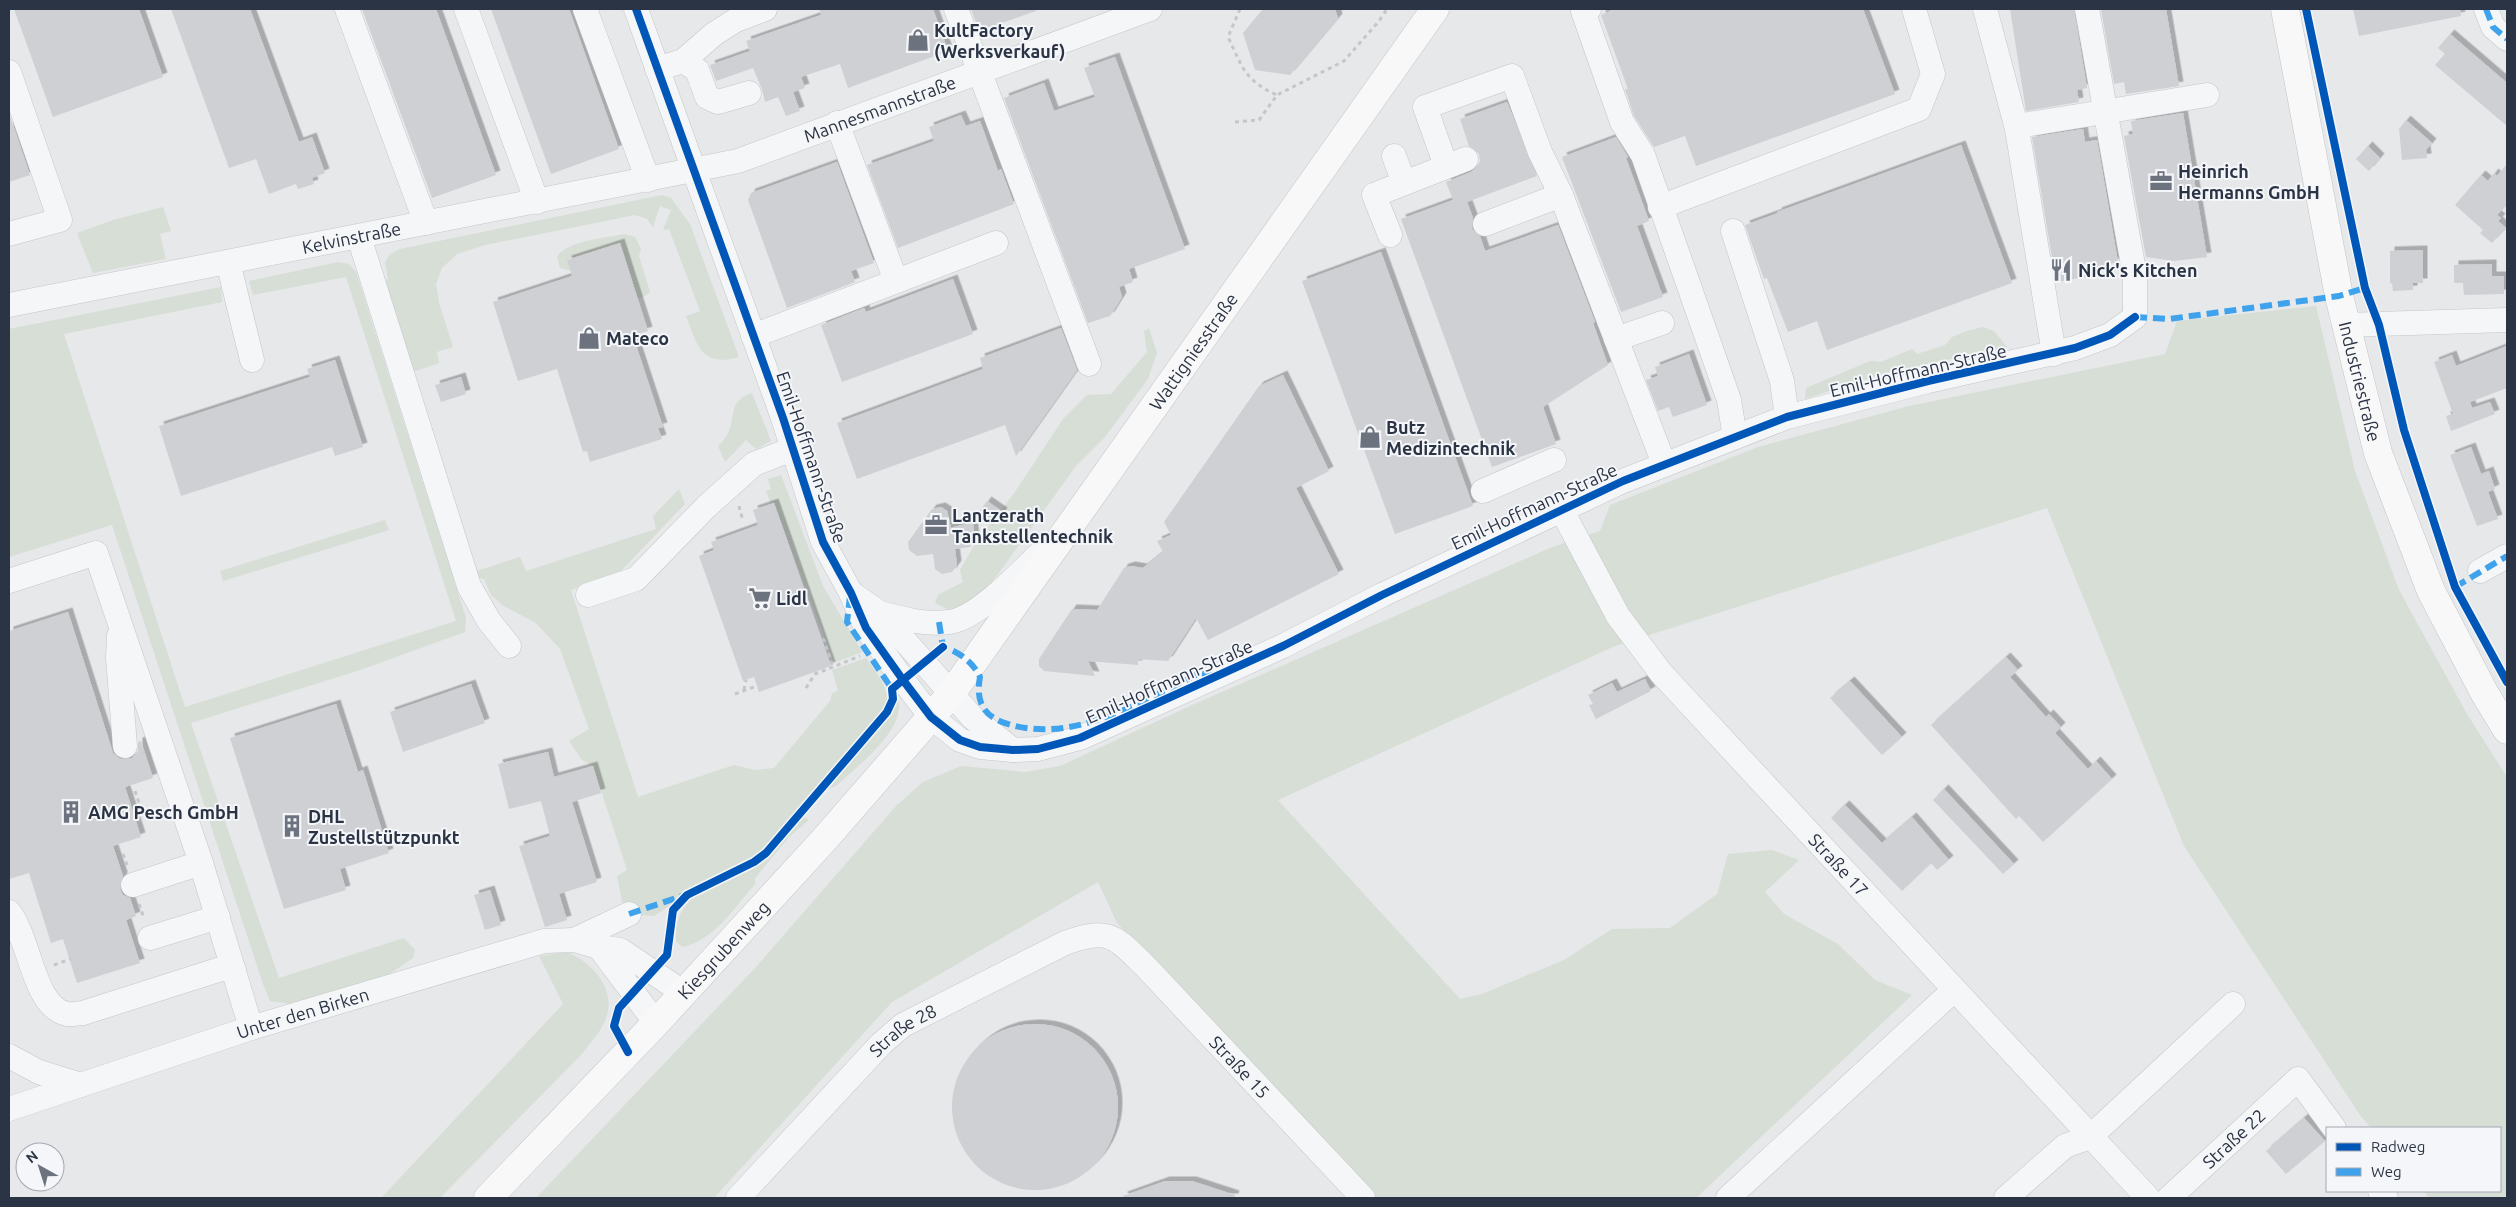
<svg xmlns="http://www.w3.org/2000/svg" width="2516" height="1207" viewBox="0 0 2516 1207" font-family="Ubuntu,sans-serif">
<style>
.green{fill:#d6ded6}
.building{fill:#ced0d3;filter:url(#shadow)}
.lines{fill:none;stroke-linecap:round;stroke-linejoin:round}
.minor-casing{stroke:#c4c6c8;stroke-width:25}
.major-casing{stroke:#c2c5c8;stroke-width:29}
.path{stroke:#c5c6ca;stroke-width:3;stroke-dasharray:4 4;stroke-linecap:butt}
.minor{stroke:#f5f6f7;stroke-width:24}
.major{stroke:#f8f8f8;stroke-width:28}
.quiet{stroke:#3ea3ec;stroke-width:6;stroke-dasharray:12 6;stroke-linecap:butt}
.cycleway-casing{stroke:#f4f6f9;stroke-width:11}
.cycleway{stroke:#0057b8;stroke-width:8}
.labels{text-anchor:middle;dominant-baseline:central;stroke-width:4;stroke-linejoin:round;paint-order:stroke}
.poi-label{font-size:18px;font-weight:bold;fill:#2b3445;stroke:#f4f6f9;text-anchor:start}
.street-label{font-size:18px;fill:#2b3445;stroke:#f4f6f9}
</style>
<defs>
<filter id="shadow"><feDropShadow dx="4.5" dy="-4.5" stdDeviation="0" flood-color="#0004"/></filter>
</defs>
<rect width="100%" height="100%" fill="#e6e8ea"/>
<g class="green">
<path d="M662,195L671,198L690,224L739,357C702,368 697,345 686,316L700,311L669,229L663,230L671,210L660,206L653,227L647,219L635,215L485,245L457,254L442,268L436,284L439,303L453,347L437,352L439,363L413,372L383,281L388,279L385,262L390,254L400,249Z"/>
<path d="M163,207L171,231L160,234L166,259L93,273L77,233L113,220Z"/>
<path d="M624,234L635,237L641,249L639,256L650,292L645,296L637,299L619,243L568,259L571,271L560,268L557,257C566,241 606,238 624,234Z"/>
<path d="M338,262L349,264L356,272L466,618L465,632L360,670L191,723L279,978L404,938L415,950L413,958L382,979L298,1005L270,1001L263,984L112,525L9,557V329L221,287L222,302L64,334L185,707L456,621L346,277L253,295L249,281Z"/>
<path d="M2316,306L2355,471L2399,590L2467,714L2507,777V1198H2429L2423,1191H2500V1128H2371L2360,1115L2184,846L2047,508L1615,646L1278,800L1460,999L1482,994L1564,960L1612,929L1670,928L1717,894L1728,854L1772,850L1799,860L1765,892L1784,914L1838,944L1875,980L1912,995L1696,1198H1372L1117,923L1098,882L892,1002L714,1198H536L756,967L896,806L923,782L961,766L1025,772L1060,766L1190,706L1550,548L1600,531L1610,505L1758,447L1909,406L2165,354L2177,321Z"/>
<path d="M1983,327L1994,331L2007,347L1885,373L1805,399L1806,388L1870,361L1881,362L1912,349L1917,354L1945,345L1952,337L1967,331Z"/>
<path d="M1149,328L1157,353L1148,379L1105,437L1076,466L988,588L964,605L947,609L935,603L938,595L963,582L960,570L976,542L1015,492L1063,419L1087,395L1111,394L1147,352L1144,331Z"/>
<path d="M752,393L771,441L756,449L746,440L725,462L718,446C722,442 726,438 728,433C737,414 727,402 752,393Z"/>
<path d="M781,475L823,586L862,652L834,663L774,503L771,504L766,491L771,489L768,479Z"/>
<path d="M679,489L685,504L619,573L571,590L638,797L734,765L755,770L774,768L830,701L832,693L838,691L832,670L866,658C876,673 889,686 887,706L766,849L753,859L703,884L654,916L638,915L622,901L617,876L627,870L593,766L582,760L569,741L589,729L560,649L536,623L502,605L491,595L484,579L478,578L476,571L520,557L526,571L656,529L653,516Z"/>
<path d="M385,520L389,530L223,581L220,571Z"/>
<path d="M898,700C907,729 855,768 836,786L828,789L894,710Z"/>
<path d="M805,818L809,820L789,837L755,878V884C735,907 714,941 682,947L676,941C673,886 729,885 762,861C776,851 787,833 798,821Z"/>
<path d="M566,952C591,961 615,987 607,1015C603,1030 590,1043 581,1055L440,1198H381L563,1004L539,956Z"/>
</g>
<g class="building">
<path d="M14,9H139L163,77L53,117Z"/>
<path d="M171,9H250L299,142L312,137L325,173L312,178L314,184L298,189L296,184L269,194L256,159L229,168Z"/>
<path d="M362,9H436L496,175L432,198Z"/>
<path d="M491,9H569L619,149L551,174Z"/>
<path d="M819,9H933L948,51L848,88L840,64L801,77L805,88L793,92L800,111L786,116L778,97L765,102L762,89L753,68L716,81L710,65L750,51L746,41L821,15Z"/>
<path d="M971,9H1036V11L979,31Z"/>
<path d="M1263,9H1335L1338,18L1290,75L1255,70L1243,33Z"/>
<path d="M1614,9H1863L1895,94L1696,166L1685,136L1654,147L1634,116L1625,89H1628L1601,15Z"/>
<path d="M2010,9H2074L2087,88L2077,90L2079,102L2026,111Z"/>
<path d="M2101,9H2166L2179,86L2126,94L2124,82L2114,84Z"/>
<path d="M2353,9H2460L2461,16L2359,36Z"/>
<path d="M2450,34L2507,83V126L2435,65L2445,54L2438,48Z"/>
<path d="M1115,57L1185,249L1129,269L1133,282L1119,287L1122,297L1110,316L1088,323L1004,98L1044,83L1054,111L1095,97L1084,68Z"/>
<path d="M1507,102L1537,176L1467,202L1473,218L1472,229L1480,236L1485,251L1558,225L1595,322L1593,323L1608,365L1543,407L1556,444L1492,467L1401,219L1453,200L1446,182L1471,172L1477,167L1480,161L1479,154L1469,146L1460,119Z"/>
<path d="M9,113L30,175L9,182Z"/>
<path d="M2183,113L2207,257L2174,261L2146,257L2124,136L2133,134L2131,121Z"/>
<path d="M961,115L966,126L980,121L998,171L1001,169L1014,204L898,248L867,165L934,141L929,127Z"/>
<path d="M2406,120L2432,143L2426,150L2427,158L2402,160L2399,129Z"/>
<path d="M2083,129L2085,142L2097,140L2118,262L2106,265L2086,277L2056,282L2032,137Z"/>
<path d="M1616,137L1628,157L1626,158L1649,221L1637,226L1663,297L1621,312L1562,157Z"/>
<path d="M1961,145L2012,283L1827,350L1817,321L1788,332L1767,278L1764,279L1745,225L1778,213L1777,212Z"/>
<path d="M2368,146L2380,158L2369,171L2356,159Z"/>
<path d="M837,162L874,263L851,271L855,282L787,308L748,200L751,193Z"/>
<path d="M2507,164V204L2497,215L2501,218L2498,221L2506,228L2492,243L2480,233L2483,230L2455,205L2481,175L2488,181L2494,173L2497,176Z"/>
<path d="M620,243L648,331L633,336L663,427L658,428L662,439L590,462L587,451L583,452L557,369L518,381L493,302L572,276L567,260Z"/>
<path d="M2423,250V283H2413V290L2393,291L2392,283L2390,284V251Z"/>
<path d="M1381,252L1473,506L1395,534L1302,281Z"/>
<path d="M2492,264V276H2504V294L2464,295L2463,283H2454V265Z"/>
<path d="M953,279L973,334L842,382L821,325L864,308L866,312Z"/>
<path d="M1061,328L1077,370L1016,456L1005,425L857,479L837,423L983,369L980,358Z"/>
<path d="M2507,346V388L2470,402L2472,408L2490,402L2495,414L2451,431L2446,416L2453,414L2434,362L2452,355L2456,366Z"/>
<path d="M1689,354L1707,405L1673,417L1669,407L1658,411L1646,380L1658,376L1655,367Z"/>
<path d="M335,360L363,447L335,456L332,447L181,496L159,426L310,377L307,369Z"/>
<path d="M1283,375L1329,471L1296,488L1339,574L1208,640L1196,618L1168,661L1138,659V665L1088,661L1095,676L1044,671L1039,666V659L1072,609L1097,610L1124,568L1131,566L1143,568L1163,552L1157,541L1171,535L1164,522L1259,386Z"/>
<path d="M461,377L466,394L441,402L435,385Z"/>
<path d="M2471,447L2481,474L2489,471L2495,489L2488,492L2498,519L2477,526L2450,455Z"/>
<path d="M987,501L1003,512L993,526L977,515Z"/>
<path d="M774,503L831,666L759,692L754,677L743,681L699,556L714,550L711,542L758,525L753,510Z"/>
<path d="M941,507L947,511L951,528L973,522L975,539L970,547L955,549L957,565L952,572L942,574L935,569L933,554L917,556L909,550L908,542L932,509Z"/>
<path d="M68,612L113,753L120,759L132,758L138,751V742L141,741L153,778L125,787L141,837L113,846L123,876L120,889L123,895L130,898L136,916L126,920L140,963L77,983L63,939L51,943L29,873L9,879V631Z"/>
<path d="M2006,657L2018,670L2010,677L2046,717L2049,714L2061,727L2055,733L2088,769L2096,761L2112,779L2043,842L2019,816L2016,819L1931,725Z"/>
<path d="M1645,679L1651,691L1596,719L1589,705L1593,704L1588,695L1612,683L1617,692Z"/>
<path d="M1850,681L1902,737L1882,755L1830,698Z"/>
<path d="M471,684L485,723L403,752L390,712Z"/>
<path d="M336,704L358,772L363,770L389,853L340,869L346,890L284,909L230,738Z"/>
<path d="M548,752L554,777L593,766L601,793L572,802L597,882L559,894L567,920L545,927L519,846L550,836L541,801L509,809L498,764Z"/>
<path d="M1944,789L2014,864L2003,874L1933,800Z"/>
<path d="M1845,805L1882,843L1912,817L1949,860L1937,870L1931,863L1902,891L1831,818Z"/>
<path d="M490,890L501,925L485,930L474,895Z"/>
<circle cx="1035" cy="1107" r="83"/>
<path d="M2304,1118L2325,1141L2286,1174L2266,1151Z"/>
<path d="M1165,1181H1192L1235,1195L1234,1198H1124L1123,1196Z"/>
</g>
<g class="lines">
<defs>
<g id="minor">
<path d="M347,9L426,223"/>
<path d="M466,9L537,202"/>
<path d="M585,9L648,180"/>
<path d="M636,9L783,418L823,542L851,593L866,628L903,680L931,717L960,740L980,747L1013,750L1038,749L1080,738L1283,646L1382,595L1623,481L1787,417L1928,381L2075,348L2110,335L2135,317V276L2087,9"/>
<path d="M956,9L1089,364"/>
<path d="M1589,9L1583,11L1622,122L1643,155L1729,400L1735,437"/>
<path d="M1985,9L2017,129L2054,354"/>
<path d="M2486,9L2493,27L2507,39"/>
<path d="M683,61L697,70L707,97L718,102L749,93"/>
<path d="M657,69L683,61L714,34L736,20L765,9"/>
<path d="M9,72L60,220L9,234"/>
<path d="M837,123L896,281"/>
<path d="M2017,126L2207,95"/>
<path d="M1394,156L1404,183"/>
<path d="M1446,166L1425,107L1512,76L1540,152L1561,195L1664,464"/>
<path d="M1660,207L1919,109L1933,74L1914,9"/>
<path d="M1485,224L1561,195"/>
<path d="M1733,231L1782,381L1787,417"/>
<path d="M1390,235L1374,195L1466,159"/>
<path d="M359,237L469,586L489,621L509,646"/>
<path d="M228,262L252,360"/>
<path id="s1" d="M9,305L738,161L1150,9"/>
<path d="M2345,325L2507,320"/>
<path d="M753,336L996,243"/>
<path d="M1616,339L1662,323"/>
<path d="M1483,491L1554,460"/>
<path id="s2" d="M1561,509L1618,616L1661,673L2148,1198"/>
<path d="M2480,571L2507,556"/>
<path d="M9,581L96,553L201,863L251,1028"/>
<path d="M851,593L880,613L973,718L1013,750"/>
<path d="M588,595L636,579L706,507L754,464L792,449"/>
<path d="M880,613C903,619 925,625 949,622C977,619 1021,572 1041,552"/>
<path d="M119,636L118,658L125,746"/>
<path d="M133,885L201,863"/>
<path d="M9,912C30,938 33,1007 67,1014C72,1015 78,1013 83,1013L221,969L234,970"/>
<path d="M150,938L218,917"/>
<path d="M574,940L629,914"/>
<path d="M599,947L656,1023"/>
<path d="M9,1056L39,1072L81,1085"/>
<path id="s3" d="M9,1109L251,1028L544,941L574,940L599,947L620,950L684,993"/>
<path d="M2380,1191L2386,1198"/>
<path id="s4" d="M738,1198L881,1044L903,1025L1065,943C1110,927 1114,936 1146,967L1363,1198"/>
<path d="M1728,1198L1954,990"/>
<path d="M2006,1198L2065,1146L2090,1137L2233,1004"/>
<path id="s5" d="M2169,1198L2298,1079L2334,1128"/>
</g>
<g id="major">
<path id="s6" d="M2285,9L2339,296L2378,453L2431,591L2485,694L2507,730"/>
<path id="s7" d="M488,1198L656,1023L823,841L951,694L1435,9"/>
</g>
</defs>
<use href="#minor" class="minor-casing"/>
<use href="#major" class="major-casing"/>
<g class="path">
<path d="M1240,9L1228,37C1243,68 1244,80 1277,95"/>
<path d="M1235,122L1259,120L1277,95L1344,61L1379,21L1387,9"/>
<path d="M739,506L743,521"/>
<path d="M822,640H824L833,667"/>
<path d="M806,688L815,674L860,656"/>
<path d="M744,690L746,680"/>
<path d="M735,694L757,686"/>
<path d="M135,791L142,812L163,819"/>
<path d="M123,854L127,865"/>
<path d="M139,904L144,918"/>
<path d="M54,965L70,959"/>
</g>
<use href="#minor" class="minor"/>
<use href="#major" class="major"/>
<g class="quiet">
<path d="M2486,9L2493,27L2507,39"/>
<path d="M2135,317L2169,319L2339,296L2365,288"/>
<path d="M2455,587L2507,556"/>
<path d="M850,596L847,622L892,689"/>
<path d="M939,622L943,647C958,651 973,662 980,677C976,698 981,714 1002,722C1071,747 1139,702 1200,673L1214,676"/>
<path d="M629,914L682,896"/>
</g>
<defs>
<g id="cycleway">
<path d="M636,9L783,418L823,542L851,593L866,628L903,680L931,717L960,740L980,747L1013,750L1038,749L1080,738L1283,646L1382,595L1623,481L1787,417L1928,381L2075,348L2110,335L2135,317"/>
<path d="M2306,9L2365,288L2379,325L2404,430L2455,587L2507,682"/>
<path d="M628,1052L614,1026L619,1008L667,955L673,910L687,895L754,862L766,853L887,712L893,699L892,689L943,647"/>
</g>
</defs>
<use href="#cycleway" class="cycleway-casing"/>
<use href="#cycleway" class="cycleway"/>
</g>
<defs>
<symbol id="shop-bare" viewBox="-9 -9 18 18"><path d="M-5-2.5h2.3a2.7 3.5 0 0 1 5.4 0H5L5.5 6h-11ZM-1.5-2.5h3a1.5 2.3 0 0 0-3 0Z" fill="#6c737f" stroke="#f4f6f9" stroke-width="2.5" paint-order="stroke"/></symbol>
<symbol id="office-bare" viewBox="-9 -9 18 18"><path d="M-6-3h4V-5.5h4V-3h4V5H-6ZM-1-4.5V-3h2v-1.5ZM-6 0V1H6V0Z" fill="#6c737f" stroke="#f4f6f9" stroke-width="2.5" paint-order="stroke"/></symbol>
<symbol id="restaurant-bare" viewBox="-9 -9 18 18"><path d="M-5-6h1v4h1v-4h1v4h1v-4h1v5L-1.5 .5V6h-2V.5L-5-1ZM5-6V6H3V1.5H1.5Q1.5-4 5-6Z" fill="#6c737f" stroke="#f4f6f9" stroke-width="2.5" paint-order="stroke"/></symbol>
<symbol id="supermarket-bare" viewBox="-9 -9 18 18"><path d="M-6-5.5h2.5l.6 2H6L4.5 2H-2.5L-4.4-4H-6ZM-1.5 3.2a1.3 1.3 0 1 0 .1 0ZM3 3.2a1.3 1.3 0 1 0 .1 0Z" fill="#6c737f" stroke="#f4f6f9" stroke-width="2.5" paint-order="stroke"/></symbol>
<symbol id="building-bare" viewBox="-9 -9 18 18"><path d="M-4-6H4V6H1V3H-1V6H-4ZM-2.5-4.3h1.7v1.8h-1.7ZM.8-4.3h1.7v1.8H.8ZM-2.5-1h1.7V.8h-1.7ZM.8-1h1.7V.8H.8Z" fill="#6c737f" stroke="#f4f6f9" stroke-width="2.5" paint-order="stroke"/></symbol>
</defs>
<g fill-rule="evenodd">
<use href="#shop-bare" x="902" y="24" width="32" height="32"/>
<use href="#office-bare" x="2145" y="165" width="32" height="32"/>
<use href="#restaurant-bare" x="2045" y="254" width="32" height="32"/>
<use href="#shop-bare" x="573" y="322" width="32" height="32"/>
<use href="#shop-bare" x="1354" y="421" width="32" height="32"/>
<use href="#office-bare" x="920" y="509" width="32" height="32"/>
<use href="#supermarket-bare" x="744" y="582" width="32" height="32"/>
<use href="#building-bare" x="55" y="796" width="32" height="32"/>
<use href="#building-bare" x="276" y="810" width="32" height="32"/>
</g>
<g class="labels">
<g class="poi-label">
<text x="934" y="30">KultFactory<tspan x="934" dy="21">(Werksverkauf)</tspan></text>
<text x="2178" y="171">Heinrich<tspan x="2178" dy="21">Hermanns GmbH</tspan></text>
<text x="2078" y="270">Nick's Kitchen</text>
<text x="606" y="338">Mateco</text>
<text x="1386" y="427">Butz<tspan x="1386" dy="21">Medizintechnik</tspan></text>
<text x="952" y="515">Lantzerath<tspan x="952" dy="21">Tankstellentechnik</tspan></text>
<text x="776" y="598">Lidl</text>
<text x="88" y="812">AMG Pesch GmbH</text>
<text x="308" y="816">DHL<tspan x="308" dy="21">Zustellstützpunkt</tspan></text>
</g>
<g class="street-label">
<text stroke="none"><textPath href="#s1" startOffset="894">Mannesmannstraße</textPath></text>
<text stroke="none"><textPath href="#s1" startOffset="349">Kelvinstraße</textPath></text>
<text stroke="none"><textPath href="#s7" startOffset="1104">Wattigniesstraße</textPath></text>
<text transform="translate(1918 370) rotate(-13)">Emil-Hoffmann-Straße</text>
<text stroke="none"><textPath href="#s6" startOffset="380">Industriestraße</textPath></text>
<text transform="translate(812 457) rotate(71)">Emil-Hoffmann-Straße</text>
<text transform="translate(1534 506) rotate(-25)">Emil-Hoffmann-Straße</text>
<text transform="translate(1169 681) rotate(-24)">Emil-Hoffmann-Straße</text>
<text stroke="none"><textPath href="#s2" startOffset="454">Straße 17</textPath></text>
<text stroke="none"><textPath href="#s7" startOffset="342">Kiesgrubenweg</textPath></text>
<text stroke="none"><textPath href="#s3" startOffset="309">Unter den Birken</textPath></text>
<text stroke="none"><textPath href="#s4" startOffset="236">Straße 28</textPath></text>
<text stroke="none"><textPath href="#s4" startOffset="651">Straße 15</textPath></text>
<text stroke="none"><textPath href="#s5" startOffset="88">Straße 22</textPath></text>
</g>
</g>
<rect width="2516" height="1207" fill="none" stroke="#2b3445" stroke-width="20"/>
<rect x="2326" y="1127" width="175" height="65" fill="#f4f6f9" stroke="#a4a8b1"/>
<rect x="2336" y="1143" width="25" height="8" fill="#0057b8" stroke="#a4a8b1"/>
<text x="2371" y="1152" font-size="15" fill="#2b3445">Radweg</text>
<rect x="2336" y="1168" width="25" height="8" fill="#3ea3ec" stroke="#a4a8b1"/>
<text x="2371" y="1177" font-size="15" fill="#2b3445">Weg</text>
<g transform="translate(40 1167) rotate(321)"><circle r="24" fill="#f4f6f9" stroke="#a4a8b1"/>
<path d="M0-4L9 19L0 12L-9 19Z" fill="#6c737f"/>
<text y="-8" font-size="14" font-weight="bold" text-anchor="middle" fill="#2b3445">N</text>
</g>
</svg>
